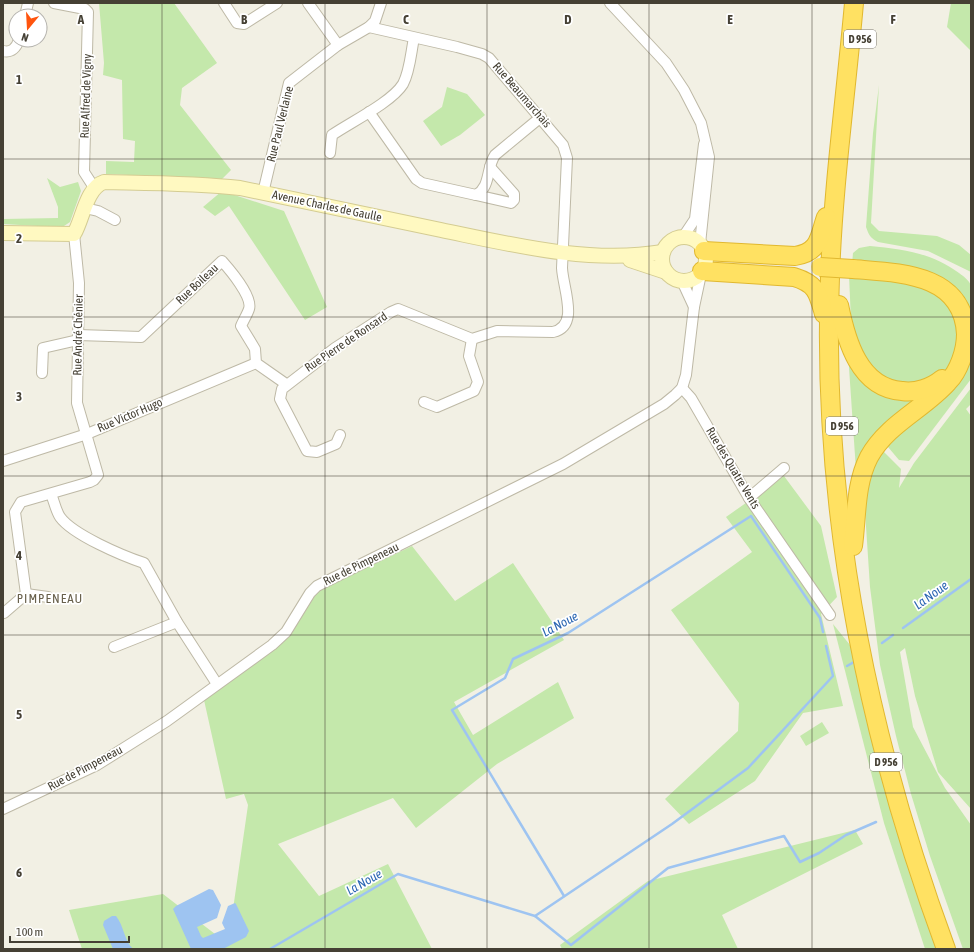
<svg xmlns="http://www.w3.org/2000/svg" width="974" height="952" viewBox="0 0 974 952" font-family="'Asap Condensed',sans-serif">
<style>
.green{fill:#c4e8ab}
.water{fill:#9ec4f1}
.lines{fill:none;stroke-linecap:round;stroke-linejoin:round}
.stream{stroke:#9ec4f1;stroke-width:2.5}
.street-casing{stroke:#beb9a6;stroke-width:12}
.secondary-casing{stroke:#d4cc92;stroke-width:16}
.highway-casing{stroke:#e1b830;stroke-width:20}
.street{stroke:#fff;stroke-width:10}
.secondary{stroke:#fff9c1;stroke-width:14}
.highway{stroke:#ffe162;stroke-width:18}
.highway-bridge-casing{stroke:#e1b830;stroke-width:20;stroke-linecap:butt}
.highway-bridge{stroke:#ffe162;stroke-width:18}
.grid{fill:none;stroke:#454034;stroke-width:1;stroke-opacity:0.55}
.labels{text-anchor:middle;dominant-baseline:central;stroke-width:3.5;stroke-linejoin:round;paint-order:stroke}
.shield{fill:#fff;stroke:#7d7971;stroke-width:1}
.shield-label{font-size:11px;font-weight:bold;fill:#454034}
.street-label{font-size:12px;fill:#454034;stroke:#fff}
.water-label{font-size:13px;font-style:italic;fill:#2b66b2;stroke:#fff}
.neighbourhood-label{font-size:13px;letter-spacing:1px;fill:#68604b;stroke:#fff}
.grid-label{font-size:13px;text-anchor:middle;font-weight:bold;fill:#454034;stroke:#fff;stroke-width:3.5;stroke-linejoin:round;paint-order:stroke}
</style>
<rect width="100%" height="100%" fill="#f2f0e4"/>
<g class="green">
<path d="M99,3H174L217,63L182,88L180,105L231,170L222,179L106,174V161L134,162L135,141L123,139L122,80L103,75L104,63Z"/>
<path d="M951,3H971V51L947,27Z"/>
<path d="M879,85L871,223L879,231L937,236L959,245L971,255V272L928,251L878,242C870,238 869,235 866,227L873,133Z"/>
<path d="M447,87L467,94L485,115L460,135L441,146L423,121L442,107Z"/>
<path d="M47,178L60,187L78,182L81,191L70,222L64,226L55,227L3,224V219L58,218V207Z"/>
<path d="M222,191L284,211L327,307L305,320L229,206L215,216L203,207Z"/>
<path d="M870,246C903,249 932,253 959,273C963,276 970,281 971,286C974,297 971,313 971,324L960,297L852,264L853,253L859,248Z"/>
<path d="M849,275L898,280L934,290L954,312L959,344L953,361L943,373L930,381L895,387L861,364L851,321Z"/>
<path d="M971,346V379L909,461L899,460L888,447L889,437Z"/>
<path d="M848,353L872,384L933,388L886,431L857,485Z"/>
<path d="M971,388V404L966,409L971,416V809L938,772L915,696L905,648L900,652L913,727L945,788L971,825V949H963L930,856L911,794L896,736L880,665L870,587L864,496L872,460L883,451L901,469L899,488L914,463Z"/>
<path d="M784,476L821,526L837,597L821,614L843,706L803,713L755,781L689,824L665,799L738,731L739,703L671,610L752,552L726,517Z"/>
<path d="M412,546L455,601L513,563L564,640L454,702L473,735L558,682L574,718L497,764L416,828L393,798L278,844L319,896L388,864L432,949H82L69,910L163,894L228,944L248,805L244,794L226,799L204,700L289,637L318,591Z"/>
<path d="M833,624L854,650L941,949H925L884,823Z"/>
<path d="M822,722L829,733L806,746L800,736Z"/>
<path d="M855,830L863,844L722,915L738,949H562L560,945L648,881Z"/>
</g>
<g class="water">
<path d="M209,889L213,890L221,905L217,918L197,927L201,936L203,938L225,929L222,923L228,906L235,903L236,904L249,931L246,937L223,949H191L173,909L176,906Z"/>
<path d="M112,916H116C124,926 124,940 133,949H113L103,925L104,921Z"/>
</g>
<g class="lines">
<g class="stream">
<path d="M903,628L971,579"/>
<path d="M882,643L893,635"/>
<path d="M847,666L854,662"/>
<path d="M564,896L452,710L505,678L513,659L568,633L751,516L820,618L823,632"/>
<path d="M535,916L571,945L668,868L784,836L800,862L819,853L846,835L876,822"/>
<path d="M270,949L398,874L535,916L672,824L748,768L833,676L826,646"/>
</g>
<defs>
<g id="street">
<path d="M54,3L85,9L88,12L84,172L95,189"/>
<path d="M224,3L237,23L244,24L277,3"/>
<path d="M308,3L338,45"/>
<path d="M610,3L666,63L684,90L701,123L709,157L700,244"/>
<path d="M25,16L28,3"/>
<path d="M3,51C12,53 16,48 19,40"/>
<path d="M369,112L416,179L422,183L476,195C491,187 486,168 495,155L541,117"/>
<path d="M330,153L332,135C351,122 392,102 403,84C410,71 411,52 414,38"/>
<path d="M263,193L289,83L338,45L369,27L375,21L381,3"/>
<path d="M476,195L511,203L514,200V194L490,167"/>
<path d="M85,208L98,211L115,220"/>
<path d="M683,237L695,219L704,144"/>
<path d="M682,281L694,307"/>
<path d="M78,335L141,337L222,261C230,270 253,297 249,309C247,315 243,321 241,326L255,349L256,363L286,384"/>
<path d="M42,373L43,348L78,340"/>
<path d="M682,388L691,398L749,498L830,615"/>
<path d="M424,402L437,407L474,391L478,382L469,356L472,339"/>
<path d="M340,435L336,444L317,452L307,451L280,399L282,389L335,348L391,312L398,309L472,339L497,331L553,332C580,326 563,289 562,268L567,158L563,145L489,58L482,54L457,47L369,27"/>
<path d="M3,461L87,434L256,363"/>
<path d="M51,494C54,501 56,511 60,517C73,535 123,556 144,563L177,622L217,684"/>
<path d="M749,498L784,468"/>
<path d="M26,594L15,512L21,502L90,482L94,480L98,475L77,403L79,283L74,234"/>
<path d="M4,613L26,594L48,597"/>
<path d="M114,647L177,622"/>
<path d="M3,809L97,765L167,721L272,645L286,632L310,593L317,586L563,464L664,404L675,395L682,388L686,375L694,307L701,274"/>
</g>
<g id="secondary">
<path d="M3,233L74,234C83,219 86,188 104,182C150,183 195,183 240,188C307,202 374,216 441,230C514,245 589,264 663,252"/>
<circle cx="684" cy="259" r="22"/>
<path d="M630,260L666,272"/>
</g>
<g id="highway">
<path d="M854,3C846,94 833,186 830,277C821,507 867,735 946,949"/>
<path d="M704,251L795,256C820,252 819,237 826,217"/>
<path d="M853,269C899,273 963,273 966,334C966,350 959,371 948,382C924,409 887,424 869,457C855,484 857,516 853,546"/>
<path d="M702,271L794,277C817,284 818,293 824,314"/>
<path d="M839,305C846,340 859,388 902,391C916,393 931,388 942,379"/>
</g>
</defs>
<use href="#street" class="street-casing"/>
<use href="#secondary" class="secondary-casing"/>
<use href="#highway" class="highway-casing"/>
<use href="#street" class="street"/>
<use href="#secondary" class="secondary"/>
<use href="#highway" class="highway"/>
<defs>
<path id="highway-bridge" d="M820,267L853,269"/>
</defs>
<use href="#highway-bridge" class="highway-bridge-casing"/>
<use href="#highway-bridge" class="highway-bridge"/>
</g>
<path class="grid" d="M162,3V949M325,3V949M487,3V949M649,3V949M812,3V949M3,159H971M3,317H971M3,476H971M3,635H971M3,793H971"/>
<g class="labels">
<g class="shield">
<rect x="844" y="30" width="32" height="18" rx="3"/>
<rect x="826" y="417" width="32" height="18" rx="3"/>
<rect x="870" y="753" width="32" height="18" rx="3"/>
</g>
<g class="shield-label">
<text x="860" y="39">D 956</text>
<text x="842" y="426">D 956</text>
<text x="886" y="762">D 956</text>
</g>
<g class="street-label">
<text transform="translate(522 95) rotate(49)">Rue Beaumarchais</text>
<text transform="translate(86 96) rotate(-88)">Rue Alfred de Vigny</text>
<text transform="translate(280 124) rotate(-76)">Rue Paul Verlaine</text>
<text transform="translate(327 206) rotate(12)">Avenue Charles de Gaulle</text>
<text transform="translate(197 284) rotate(-43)">Rue Boileau</text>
<text transform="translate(78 335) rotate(-89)">Rue André Chénier</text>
<text transform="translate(346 342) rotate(-34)">Rue Pierre de Ronsard</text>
<text transform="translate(130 415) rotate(-23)">Rue Victor Hugo</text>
<text transform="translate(733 468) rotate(59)">Rue des Quatre Vents</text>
<text transform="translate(361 564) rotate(-26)">Rue de Pimpeneau</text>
<text transform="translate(85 768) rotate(-28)">Rue de Pimpeneau</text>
</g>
<g class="water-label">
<text transform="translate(931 595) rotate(-36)">La Noue</text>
<text transform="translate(560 624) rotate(-28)">La Noue</text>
<text transform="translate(364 882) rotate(-30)">La Noue</text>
</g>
<g class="neighbourhood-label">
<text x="50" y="598">PIMPENEAU</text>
</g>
</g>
<g class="grid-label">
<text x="81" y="24">A</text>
<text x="244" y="24">B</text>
<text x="406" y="24">C</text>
<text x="568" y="24">D</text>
<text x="730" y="24">E</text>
<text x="893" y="24">F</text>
<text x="19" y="84">1</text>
<text x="19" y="243">2</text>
<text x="19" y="401">3</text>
<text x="19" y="560">4</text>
<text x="19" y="719">5</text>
<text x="19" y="877">6</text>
</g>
<rect width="974" height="952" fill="none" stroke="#454034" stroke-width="8"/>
<g transform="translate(28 28) rotate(198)"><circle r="19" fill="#ffffff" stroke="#b5b3ae"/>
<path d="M0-3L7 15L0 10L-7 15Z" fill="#ff540e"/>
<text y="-6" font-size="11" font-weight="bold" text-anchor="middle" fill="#454034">N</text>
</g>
<path d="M10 936v6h119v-6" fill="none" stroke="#454034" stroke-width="2"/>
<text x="16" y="936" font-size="12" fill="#454034" stroke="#ffffff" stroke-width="3" paint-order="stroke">100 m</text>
</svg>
